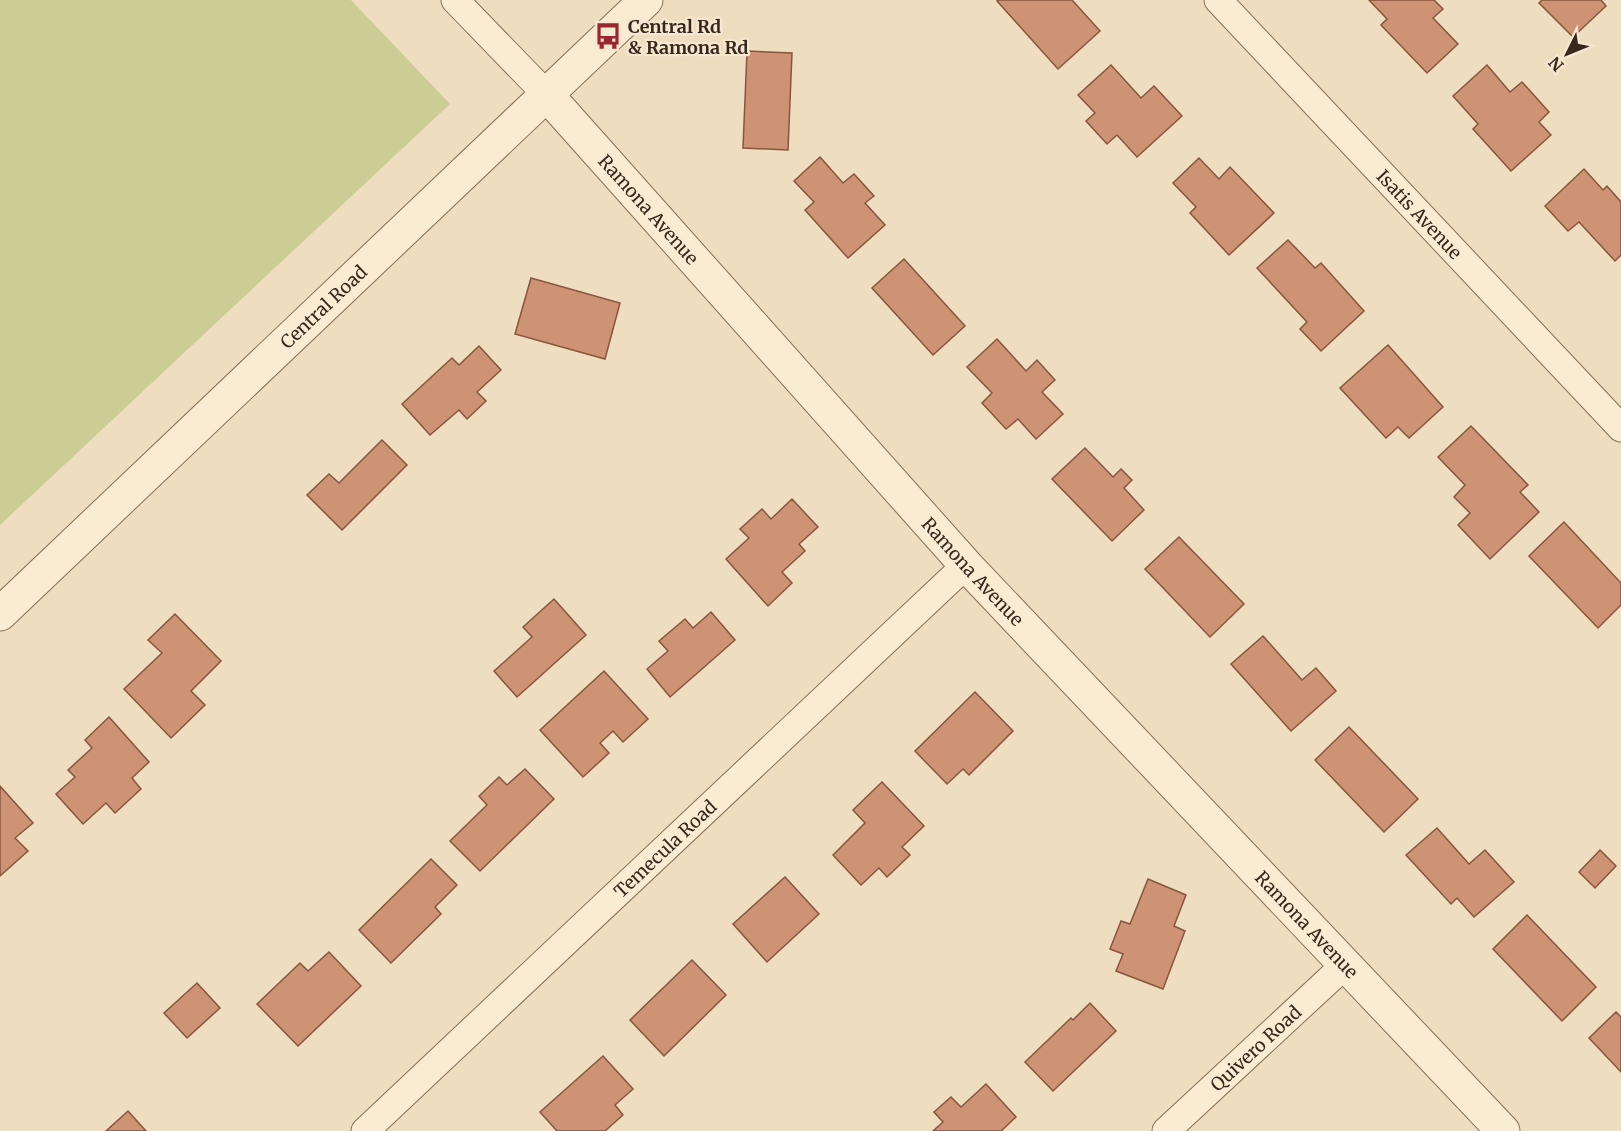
<svg xmlns="http://www.w3.org/2000/svg" width="1621" height="1131" viewBox="0 0 1621 1131" font-family="Merriweather,serif">
<style>
.green{fill:#cbcd94}
.building{fill:#ce9375;stroke:#88553d;stroke-width:1.5}
.lines{fill:none;stroke-linecap:round;stroke-linejoin:round}
.minor-casing{stroke:#886e58;stroke-width:29}
.tertiary-casing{stroke:#886e58;stroke-width:35}
.minor{stroke:#faebd3;stroke-width:27}
.tertiary{stroke:#faebd3;stroke-width:33}
.labels{text-anchor:middle;dominant-baseline:central;stroke-width:4.5;stroke-linejoin:round;paint-order:stroke}
.poi-label{font-size:18px;font-weight:bold;fill:#37271c;stroke:#f6e8d0;text-anchor:start}
.street-label{font-size:18px;fill:#37271c;stroke:#f6e8d0}
</style>
<rect width="100%" height="100%" fill="#efddc0"/>
<path class="green" d="M0,0H351L450,104L0,525Z"/>
<g class="building">
<path d="M999,0H1072L1100,31L1058,69L997,1Z"/>
<path d="M1369,0H1434L1443,9L1433,18L1458,44L1427,73L1381,25L1387,19Z"/>
<path d="M1542,0H1601L1606,6L1573,37L1539,3Z"/>
<path d="M747,51L792,53L788,150L743,148Z"/>
<path d="M1111,65L1141,98L1154,86L1182,116L1137,157L1117,135L1107,144L1086,121L1095,113L1078,95Z"/>
<path d="M1487,65L1510,92L1522,82L1549,112L1539,122L1551,135L1511,171L1473,129L1478,124L1453,96Z"/>
<path d="M820,157L843,183L854,174L874,196L865,203L885,225L848,258L805,210L814,202L794,181Z"/>
<path d="M1199,158L1219,179L1230,167L1274,213L1229,255L1190,213L1196,207L1173,183Z"/>
<path d="M1584,169L1603,190L1607,186L1621,202V255L1615,261L1579,222L1568,231L1545,206Z"/>
<path d="M1288,240L1315,268L1321,263L1364,311L1321,351L1300,329L1307,322L1257,268Z"/>
<path d="M904,259L965,326L933,355L872,288Z"/>
<path d="M531,278L620,303L605,359L515,334Z"/>
<path d="M997,339L1026,371L1037,360L1055,380L1042,392L1063,414L1036,439L1018,419L1006,429L982,403L992,393L967,367Z"/>
<path d="M1388,345L1443,407L1409,438L1398,427L1386,438L1340,388Z"/>
<path d="M479,346L501,370L477,392L486,401L467,419L459,410L430,435L402,404L452,358L459,365Z"/>
<path d="M1471,426L1528,485L1520,492L1539,512L1490,559L1458,525L1470,513L1454,497L1465,485L1438,457Z"/>
<path d="M382,440L407,465L342,530L307,495L329,474L339,483Z"/>
<path d="M1085,448L1113,477L1121,469L1132,480L1124,488L1144,510L1112,541L1052,479Z"/>
<path d="M792,499L818,527L799,544L805,551L782,572L792,583L768,606L726,559L749,538L740,529L762,509L771,519Z"/>
<path d="M1564,522L1621,583V605L1598,628L1529,556Z"/>
<path d="M1179,537L1244,604L1210,637L1145,569Z"/>
<path d="M554,599L586,635L517,697L494,671L532,637L523,627Z"/>
<path d="M711,612L735,640L670,697L647,669L668,651L659,641L685,619L693,628Z"/>
<path d="M175,614L221,661L191,691L205,705L171,738L124,689L162,653L148,640Z"/>
<path d="M1263,636L1302,680L1316,668L1336,691L1291,731L1231,664Z"/>
<path d="M604,671L648,719L623,742L613,731L600,743L609,753L583,777L540,730Z"/>
<path d="M975,692L1013,731L969,775L963,769L947,784L915,751Z"/>
<path d="M109,717L149,762L132,778L141,789L115,813L106,803L83,824L56,794L75,777L68,770L92,748L85,740Z"/>
<path d="M1349,727L1418,799L1384,832L1315,760Z"/>
<path d="M525,769L554,799L480,871L450,841L487,805L479,796L499,777L507,785Z"/>
<path d="M882,782L924,826L902,847L910,855L887,877L879,868L861,885L833,855L865,823L853,810Z"/>
<path d="M0,786L33,823L15,838L28,851L0,876Z"/>
<path d="M1437,828L1469,864L1485,850L1514,882L1474,917L1457,898L1451,904L1406,855Z"/>
<path d="M1600,850L1616,866L1595,888L1579,872Z"/>
<path d="M431,859L457,885L435,907L441,914L391,963L359,930Z"/>
<path d="M785,877L819,914L767,962L733,924Z"/>
<path d="M1148,879L1186,895L1174,926L1185,931L1163,989L1116,971L1123,954L1110,949L1121,921L1130,924Z"/>
<path d="M1527,915L1596,987L1562,1021L1493,949Z"/>
<path d="M329,952L361,986L298,1046L257,1004L300,963L308,971Z"/>
<path d="M692,960L726,995L664,1056L630,1020Z"/>
<path d="M197,983L220,1008L187,1038L164,1013Z"/>
<path d="M1090,1003L1116,1031L1053,1091L1025,1062L1071,1018L1073,1020Z"/>
<path d="M1616,1012L1621,1017V1072L1589,1038Z"/>
<path d="M603,1056L633,1089L615,1105L623,1115L605,1131H557L540,1112Z"/>
<path d="M986,1084L1016,1117L1001,1131H933L943,1122L934,1112L951,1097L961,1107Z"/>
<path d="M128,1111L146,1131H106Z"/>
</g>
<g class="lines">
<defs>
<g id="minor">
<path d="M455,0L547,95"/>
<path id="s1" d="M1218,0L1621,428"/>
<path id="s2" d="M365,1131L966,565"/>
<path id="s3" d="M1166,1131L1345,965"/>
</g>
<g id="tertiary">
<path id="s4" d="M547,95L966,565L1503,1131"/>
<path id="s5" d="M0,614L646,0"/>
</g>
</defs>
<use href="#minor" class="minor-casing"/>
<use href="#tertiary" class="tertiary-casing"/>
<use href="#minor" class="minor"/>
<use href="#tertiary" class="tertiary"/>
</g>
<defs>
<symbol id="bus-bare" viewBox="-9 -9 18 18"><path d="M-5-6H5V4H4V6H2V4H-2V6H-4V4H-5ZM-3.5-4V0h7V-4ZM-3.5 1.2v1.5H-2V1.2ZM2 1.2v1.5H3.5V1.2Z" fill="#992630" stroke="#f6e8d0" stroke-width="2.5" paint-order="stroke"/></symbol>
</defs>
<g fill-rule="evenodd">
<use href="#bus-bare" x="589" y="17" width="38" height="38"/>
</g>
<g class="labels">
<g class="poi-label">
<text x="628" y="26">Central Rd<tspan x="628" dy="21">&amp; Ramona Rd</tspan></text>
</g>
<g class="street-label">
<text stroke="none"><textPath href="#s4" startOffset="153">Ramona Avenue</textPath></text>
<text stroke="none"><textPath href="#s1" startOffset="294">Isatis Avenue</textPath></text>
<text stroke="none"><textPath href="#s5" startOffset="446">Central Road</textPath></text>
<text stroke="none"><textPath href="#s4" startOffset="639">Ramona Avenue</textPath></text>
<text stroke="none"><textPath href="#s2" startOffset="412">Temecula Road</textPath></text>
<text stroke="none"><textPath href="#s4" startOffset="1125">Ramona Avenue</textPath></text>
<text stroke="none"><textPath href="#s3" startOffset="122">Quivero Road</textPath></text>
</g>
</g>
<g transform="translate(1567 54) rotate(227)" stroke="#f6e8d0" stroke-width="4.5" paint-order="stroke">
<path d="M0-4.5L10 22L0 15L-10 22Z" fill="#37271c"/>
<text y="-9" font-size="16" font-weight="bold" text-anchor="middle" fill="#37271c">N</text>
</g>
</svg>
